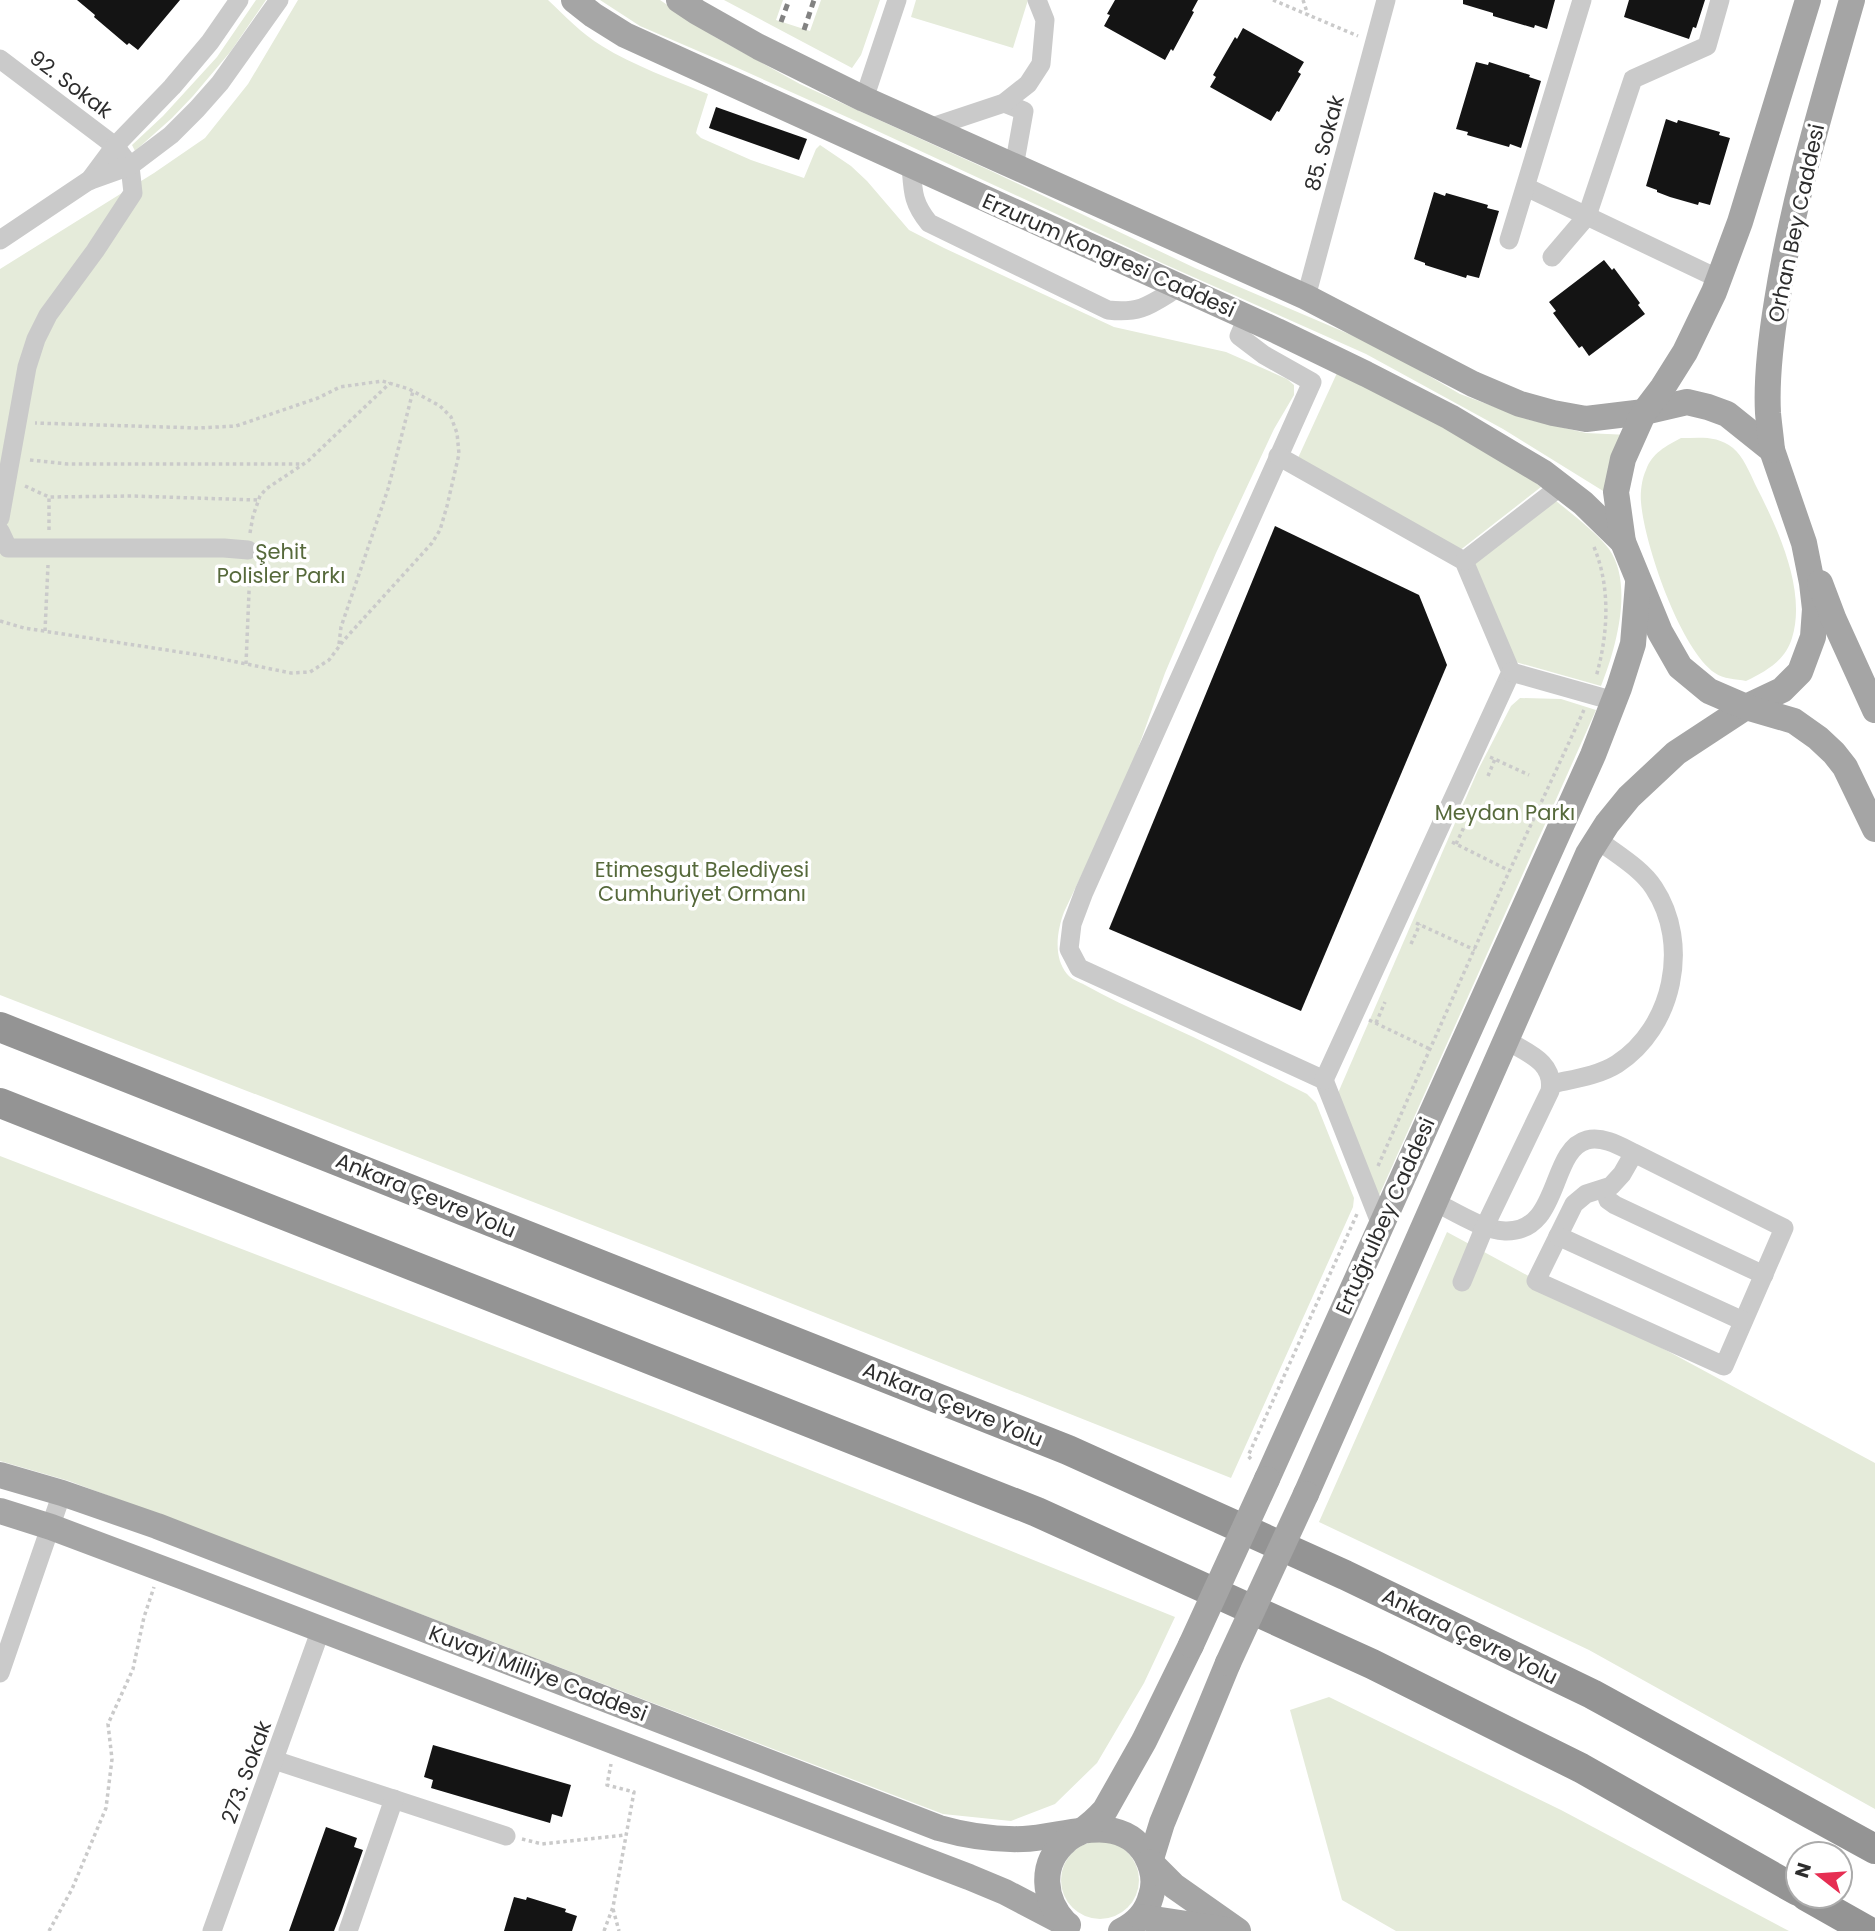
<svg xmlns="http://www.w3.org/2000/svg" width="1875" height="1931" viewBox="0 0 1875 1931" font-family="Poppins,sans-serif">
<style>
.green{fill:#e5ebda}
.building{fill:#141414}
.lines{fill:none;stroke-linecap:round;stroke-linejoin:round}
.path{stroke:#cacaca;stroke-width:3.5;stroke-dasharray:3.5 3.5;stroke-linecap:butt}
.minor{stroke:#cacaca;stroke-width:19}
.major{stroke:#a5a5a5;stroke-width:26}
.highway{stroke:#949494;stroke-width:30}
.rail{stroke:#828282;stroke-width:5;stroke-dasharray:7 5;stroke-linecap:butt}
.major-bridge{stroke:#a5a5a5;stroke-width:26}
.labels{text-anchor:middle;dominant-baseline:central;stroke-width:7;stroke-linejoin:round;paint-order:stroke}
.street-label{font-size:21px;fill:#2d2d2d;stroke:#fff}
.park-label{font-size:21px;fill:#56693b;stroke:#fff}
</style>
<rect width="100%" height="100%" fill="#fff"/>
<g class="green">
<path d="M256,0H266L231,51L193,96L172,118L135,151L132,145L163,116L217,57Z"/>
<path d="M298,0H548C565,16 582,34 602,46C632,65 674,80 708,94L697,129L696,133L701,138L751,160L804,178L816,149L820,145L851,166L867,181L909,230L944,248L1114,327L1226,352L1287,379L1294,385V395L1274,429L1216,553L1165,673L1127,779L1064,912C1057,931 1053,957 1067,974C1071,979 1079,982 1085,985C1111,1000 1140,1012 1167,1025C1215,1046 1261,1071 1307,1094L1316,1103L1354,1198L1353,1207L1231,1478L662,1252L0,995V269L154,173L205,138L248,84Z"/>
<path d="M600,0H660L715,37L800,84L989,170L1195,268L1349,334L1400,359L1460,394L1530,420L1586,433L1629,435L1608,494L1503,429L1366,354L1164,264L858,122L740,69L640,26Z"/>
<path d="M724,0H783L776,20L810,31L821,0H880L861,55L852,68Z"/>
<path d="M916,0H1028L1013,48L911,17Z"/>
<path d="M1337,373L1445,427L1526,476L1541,487L1459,551L1298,458Z"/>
<path d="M1681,438C1700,438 1717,435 1733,448C1743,456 1750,473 1755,484C1777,527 1807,590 1792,638C1785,661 1766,671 1746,681C1736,679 1723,679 1715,673C1680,649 1644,543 1641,502C1640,493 1642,478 1646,470C1652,453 1666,446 1681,438Z"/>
<path d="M1556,501C1571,513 1598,534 1609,549C1634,584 1616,649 1601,686L1512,661L1472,566Z"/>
<path d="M1520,698L1561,699L1596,710L1378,1198L1338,1093L1478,770L1511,706Z"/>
<path d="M0,1156L671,1414L1175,1617L1144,1683L1097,1763L1055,1804L1011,1821L943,1814L227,1540L69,1481L0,1461Z"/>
<path d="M1447,1232L1875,1463V1809L1589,1650L1319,1522Z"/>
<path d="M1329,1697L1561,1810L1789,1931H1396L1342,1900L1290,1710Z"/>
<circle cx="1100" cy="1880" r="39"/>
</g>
<g class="building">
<path d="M77,0H180L138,50L129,43L127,45L94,17L95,15Z"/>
<path d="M1115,0H1198L1192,11L1194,12L1173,51L1171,49L1165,60L1104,26L1110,15L1107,14Z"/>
<path d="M1463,0H1555L1547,29L1535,25L1534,28L1493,16V13L1463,4Z"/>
<path d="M1629,0H1705L1696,28L1693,27L1689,39L1624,17Z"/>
<path d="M1243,28L1304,62L1298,72L1301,74L1279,112L1277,111L1271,121L1210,87L1216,77L1213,75L1235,37L1237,39Z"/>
<path d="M1476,62L1488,65L1489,62L1530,75L1529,77L1541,81L1521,148L1510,144L1509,147L1467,135L1468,132L1456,129Z"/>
<path d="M716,107L807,139L799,160L709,128Z"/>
<path d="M1666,119L1677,123L1678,120L1720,132L1719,135L1730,138L1710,205L1699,202L1698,205L1670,197L1657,192V190L1646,186Z"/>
<path d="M1434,192L1445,196L1446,193L1488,205L1487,208L1499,211L1479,278L1467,275L1466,278L1425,265V263L1414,259Z"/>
<path d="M1604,260L1612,270L1614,268L1640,303L1638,305L1645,314L1589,356L1582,346L1579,348L1553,313L1556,311L1549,302Z"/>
<path d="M1275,526L1419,595L1447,665L1301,1011L1109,929Z"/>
<path d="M433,1745L571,1785L562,1817L552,1814L550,1823L431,1788L433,1780L424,1777Z"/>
<path d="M326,1827L357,1838L354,1847L363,1850L341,1913L334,1931H289Z"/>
<path d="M514,1897L526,1900L527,1897L566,1909L565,1912L577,1916L572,1931H504Z"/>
</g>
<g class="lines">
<g class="path">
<path d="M1273,0L1358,36"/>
<path d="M1303,0L1308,15"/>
<path d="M30,460L68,464H302"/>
<path d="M25,486L49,497L132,496L258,500"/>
<path d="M49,530V497"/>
<path d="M250,533L253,516L260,496L266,489L308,461L390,383"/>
<path d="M1594,547C1611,588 1608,635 1596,677"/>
<path d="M0,621L24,628L212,657L291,673L310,672L329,660L344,640L432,543L440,530L447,506L459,454L457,433L451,417L440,406L409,389L382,381L340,387L318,398L236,426L198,428L35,423"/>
<path d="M45,631L48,565"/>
<path d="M339,644L341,627L388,489L413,391"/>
<path d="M246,664L250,568"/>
<path d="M1490,757L1529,775"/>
<path d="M1488,776L1495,759"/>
<path d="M1452,842L1510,871"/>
<path d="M1456,844L1464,827"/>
<path d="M1416,923L1475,950"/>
<path d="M1411,944L1420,924"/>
<path d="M1369,1020L1430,1049"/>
<path d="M1376,1023L1385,1002"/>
<path d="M1378,1166L1502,887L1584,710"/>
<path d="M1251,1459L1248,1456L1357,1214"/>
<path d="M522,1839L542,1844L625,1835"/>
<path d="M613,1909L619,1931"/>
<path d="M49,1931L72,1889L106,1808L112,1759L108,1724L133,1669L144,1617L154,1587"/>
<path d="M604,1931L613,1907L634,1792L607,1785L611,1764"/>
</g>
<g class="minor">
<path d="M0,59L115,146L130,166L133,193L95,251L48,315L36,339L27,367L0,518"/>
<path d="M864,99L897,0"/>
<path d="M1004,103L1024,111L1014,167"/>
<path d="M929,128L1004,103L1028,84L1041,64L1045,20L1037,0"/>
<path d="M911,165C913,191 912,202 929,223L1108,310C1142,314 1151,304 1179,287"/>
<path d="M89,181L115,146L172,87L210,42L239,0"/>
<path d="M1526,187L1719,279"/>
<path d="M0,240L88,181L130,166L171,135L197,109L220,83L279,0"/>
<path d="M1509,240L1582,0"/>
<path d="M1552,257L1587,216L1633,79L1707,46L1720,0"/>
<path d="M1306,297L1386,0"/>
<path d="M1247,318L1239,336L1264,355L1312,382L1084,892L1072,924L1069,949L1079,968L1324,1080L1381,1225"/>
<path d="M1278,456L1464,561L1511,672L1324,1080"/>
<path d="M0,531L8,548H224L248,550"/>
<path d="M1464,561L1561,486"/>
<path d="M1511,672L1614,701"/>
<path d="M1551,1084C1573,1079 1598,1076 1617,1064C1673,1028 1691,944 1654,888C1641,868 1616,854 1598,840"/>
<path d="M1605,1190L1608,1200L1615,1205L1764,1275"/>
<path d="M1435,1202C1455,1212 1483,1230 1505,1231C1561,1233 1549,1150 1587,1140C1603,1136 1620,1146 1634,1153L1784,1228L1724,1366L1536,1281L1574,1204L1586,1194L1611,1186L1622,1174L1634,1153"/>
<path d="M1558,1236L1743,1321"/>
<path d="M1462,1282L1485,1226L1550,1091C1555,1062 1527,1053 1506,1040"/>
<path d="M0,1673L62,1493"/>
<path d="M274,1760L506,1836"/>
<path d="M212,1931L321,1629"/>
<path d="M348,1931L394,1799"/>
</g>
<g class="major">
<path d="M574,0L593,15L625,35L1277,331L1366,374L1450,417L1544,473L1583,503L1623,542"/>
<path d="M679,0L697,12L759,47L864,99L1306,297L1473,384L1520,404L1553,413L1586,419L1644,412L1687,402L1708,407L1727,414L1772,450L1804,543L1812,583L1815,609L1813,637L1800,672L1782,690L1746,707L1676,753L1629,797L1607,824L1588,854L1306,1494"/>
<path d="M1808,0L1740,222L1714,292L1685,352L1663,387L1644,412L1623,459L1616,492L1623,542L1660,632L1680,667L1709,691L1746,707L1794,721L1818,738L1834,753L1845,767L1875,829"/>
<path d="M1772,450C1771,438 1769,425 1768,413C1766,376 1771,338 1777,301C1793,199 1824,99 1852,0"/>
<path d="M1820,583L1834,620L1875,710"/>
<path d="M0,1475L62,1493L157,1526L939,1828C967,1836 993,1840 1023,1839C1064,1838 1120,1810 1146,1855C1153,1868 1156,1882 1151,1896C1147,1912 1136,1924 1121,1931"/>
<path d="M1267,1479L1593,755L1619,688L1633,644L1638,583"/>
<path d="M0,1511L51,1527L184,1577L969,1877L1005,1892L1068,1925"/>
<path d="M1150,1862L1162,1823L1228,1663"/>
<path d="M1150,1862L1174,1886L1238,1931"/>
<path d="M1141,1917L1233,1931"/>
<path d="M1066,1924C1043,1900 1039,1864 1066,1841C1070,1837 1075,1835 1080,1832C1089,1826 1097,1819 1105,1810L1144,1741L1191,1645"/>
</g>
<g class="highway">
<path d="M0,1027L1068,1450L1345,1575L1592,1694L1875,1849"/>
<path d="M0,1103L1037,1512L1372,1664L1581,1768L1798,1891"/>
<path d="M1806,1896L1868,1931"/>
</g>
<g class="rail">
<path d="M781,22L789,0"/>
<path d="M804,30L814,0"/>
</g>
<g class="major-bridge">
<path d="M1191,1645L1267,1479"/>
<path d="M1228,1663L1306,1494"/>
</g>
</g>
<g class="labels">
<g class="street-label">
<text transform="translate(71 84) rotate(37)">92. Sokak</text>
<text transform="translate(1324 143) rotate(-75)">85. Sokak</text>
<text transform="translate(1796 223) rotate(-78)">Orhan Bey Caddesi</text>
<text transform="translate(1109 255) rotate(24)">Erzurum Kongresi Caddesi</text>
<text transform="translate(426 1195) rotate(22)">Ankara Çevre Yolu</text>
<text transform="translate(1385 1216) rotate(-66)">Ertuğrulbey Caddesi</text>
<text transform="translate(953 1404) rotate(22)">Ankara Çevre Yolu</text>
<text transform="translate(1470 1636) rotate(26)">Ankara Çevre Yolu</text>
<text transform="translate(538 1673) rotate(21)">Kuvayi Milliye Caddesi</text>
<text transform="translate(246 1772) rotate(-70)">273. Sokak</text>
</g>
<g class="park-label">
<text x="281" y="551">Şehit<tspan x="281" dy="24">Polisler Parkı</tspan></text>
<text x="1505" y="812">Meydan Parkı</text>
<text x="702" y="869">Etimesgut Belediyesi<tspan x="702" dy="24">Cumhuriyet Ormanı</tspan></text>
</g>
</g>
<g transform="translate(1819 1875) rotate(287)"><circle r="33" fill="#ffffff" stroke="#ababab" stroke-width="2"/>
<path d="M0-5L12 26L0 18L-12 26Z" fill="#e62e52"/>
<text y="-10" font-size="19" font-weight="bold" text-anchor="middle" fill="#2d2d2d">N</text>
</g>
</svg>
